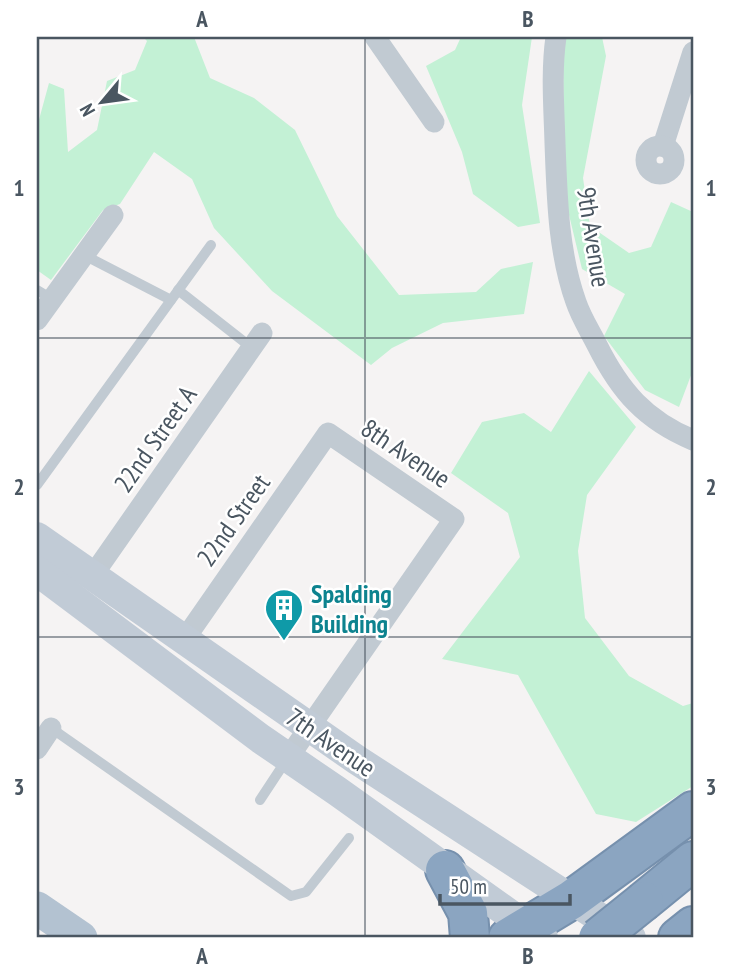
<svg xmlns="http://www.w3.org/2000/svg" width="730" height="975" viewBox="0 0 730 975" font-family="'PT Sans Narrow',sans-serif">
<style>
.green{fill:#c3f1d5}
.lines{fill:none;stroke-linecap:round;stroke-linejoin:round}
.motorway-casing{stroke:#7690ad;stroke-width:42}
.service{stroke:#c1cad2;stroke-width:10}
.minor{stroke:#c1cad2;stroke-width:21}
.secondary{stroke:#c1cbd6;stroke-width:30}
.primary{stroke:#b3c2d1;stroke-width:33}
.motorway{stroke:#8ba5c1;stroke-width:38}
.motorway-bridge-casing{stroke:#7690ad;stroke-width:42;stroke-linecap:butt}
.motorway-bridge{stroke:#8ba5c1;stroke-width:38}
.grid{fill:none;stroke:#4a5661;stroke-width:2;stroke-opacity:0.55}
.labels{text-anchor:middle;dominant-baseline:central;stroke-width:5;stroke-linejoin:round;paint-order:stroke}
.street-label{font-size:26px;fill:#4a5661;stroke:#fff}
.culture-label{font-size:26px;font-weight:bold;fill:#0d838f;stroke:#fff;text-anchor:start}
.neatline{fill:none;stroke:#4a5661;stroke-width:2.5}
.grid-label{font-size:23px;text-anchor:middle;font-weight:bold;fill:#4a5661}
</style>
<rect width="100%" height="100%" fill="#f5f3f3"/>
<g class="green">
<path d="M143,37H194L210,78L254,98L295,130L337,216L399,295L476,292L501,269L533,262L524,314L443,323L392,348L371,365L272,291L214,228L192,179L154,152L120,204L103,210L51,280L37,270V127L49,83L64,89L68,152L97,130L107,81L135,70L147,41Z"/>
<path d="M461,37H532L522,105L540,223L518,227L473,194L462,152L426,66L455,50Z"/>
<path d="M568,37H602L606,56L583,178L590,226L629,253L651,247L671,202L693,212V370L679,407L645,390L604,336L625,294L582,269L564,194L563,42Z"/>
<path d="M589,371L636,427L587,495L578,551L585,618L629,676L683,706L693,703V786L636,822L596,814L518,675L442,659L520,557L508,513L451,473L482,422L524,413L551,432Z"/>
</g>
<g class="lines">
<defs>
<g id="motorway">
<path d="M445,870L468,913L470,938"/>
<path d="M644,901L693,861"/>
<path d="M508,938L571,900L693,811"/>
<path d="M678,938L693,926"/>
</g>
</defs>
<use href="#motorway" class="motorway-casing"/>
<g class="service">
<path d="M84,255L171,300"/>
<path d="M37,290L52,299"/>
<path d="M178,290L252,348"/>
<path d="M37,485L211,245"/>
<path d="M51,728L291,896L306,892L349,838"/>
<path d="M260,800L287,759"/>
</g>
<g class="minor">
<path d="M375,37L434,122"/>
<path d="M556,37C551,72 554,108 555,143C557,196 558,252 576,302C581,317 590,331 597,345C620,391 645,420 693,440"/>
<path d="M663,146L693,52"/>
<circle cx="660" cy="160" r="14"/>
<path d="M37,320L113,215"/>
<path d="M93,575L262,333"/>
<path d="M184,640L328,433L454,519L288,758"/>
<path d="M37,749L51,728"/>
</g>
<g class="secondary">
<path d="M37,537L357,760L631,938"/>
<path d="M37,571L261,739L337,791L543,938"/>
</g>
<path class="primary" d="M37,908L81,938"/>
<use href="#motorway" class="motorway"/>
<defs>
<path id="motorway-bridge" d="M598,938L644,901"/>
</defs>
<use href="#motorway-bridge" class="motorway-bridge-casing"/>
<use href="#motorway-bridge" class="motorway-bridge"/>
</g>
<path class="grid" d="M365,37V938M37,338H693M37,637H693"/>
<defs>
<symbol id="building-pin" viewBox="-11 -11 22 30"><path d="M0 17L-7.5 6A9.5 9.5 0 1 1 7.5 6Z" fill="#0f9aa8" stroke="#fff"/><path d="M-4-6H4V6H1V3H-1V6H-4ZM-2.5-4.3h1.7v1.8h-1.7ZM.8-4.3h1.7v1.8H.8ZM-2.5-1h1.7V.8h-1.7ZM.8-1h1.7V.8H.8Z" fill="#fff"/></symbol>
</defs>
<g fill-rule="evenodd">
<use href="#building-pin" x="262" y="586" width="44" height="60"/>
</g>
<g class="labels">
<g class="street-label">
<text transform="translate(594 237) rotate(81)">9th Avenue</text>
<text transform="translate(155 439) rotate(-55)">22nd Street A</text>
<text transform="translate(406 453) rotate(34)">8th Avenue</text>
<text transform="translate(233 520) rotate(-55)">22nd Street</text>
<text transform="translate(331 742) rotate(34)">7th Avenue</text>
</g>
<g class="culture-label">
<text x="311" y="593">Spalding<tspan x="311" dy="30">Building</tspan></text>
</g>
</g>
<rect width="730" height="975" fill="none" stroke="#ffffff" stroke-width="77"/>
<g transform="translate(102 102) rotate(241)" stroke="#ffffff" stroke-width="5" paint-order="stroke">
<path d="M0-5L12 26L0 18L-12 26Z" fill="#4a5661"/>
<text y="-10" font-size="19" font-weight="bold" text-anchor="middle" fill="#4a5661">N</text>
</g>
<path d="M440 894v10h130v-10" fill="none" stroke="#4a5661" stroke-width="3.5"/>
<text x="450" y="894" font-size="21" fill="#4a5661" stroke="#ffffff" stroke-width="5" paint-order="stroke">50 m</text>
<rect x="38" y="38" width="654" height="898" class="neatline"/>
<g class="grid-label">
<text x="202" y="27">A</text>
<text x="528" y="27">B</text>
<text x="19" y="196">1</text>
<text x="711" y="196">1</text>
<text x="19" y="495">2</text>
<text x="711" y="495">2</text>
<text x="19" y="795">3</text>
<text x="711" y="795">3</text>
<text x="202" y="964">A</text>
<text x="528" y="964">B</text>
</g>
</svg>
